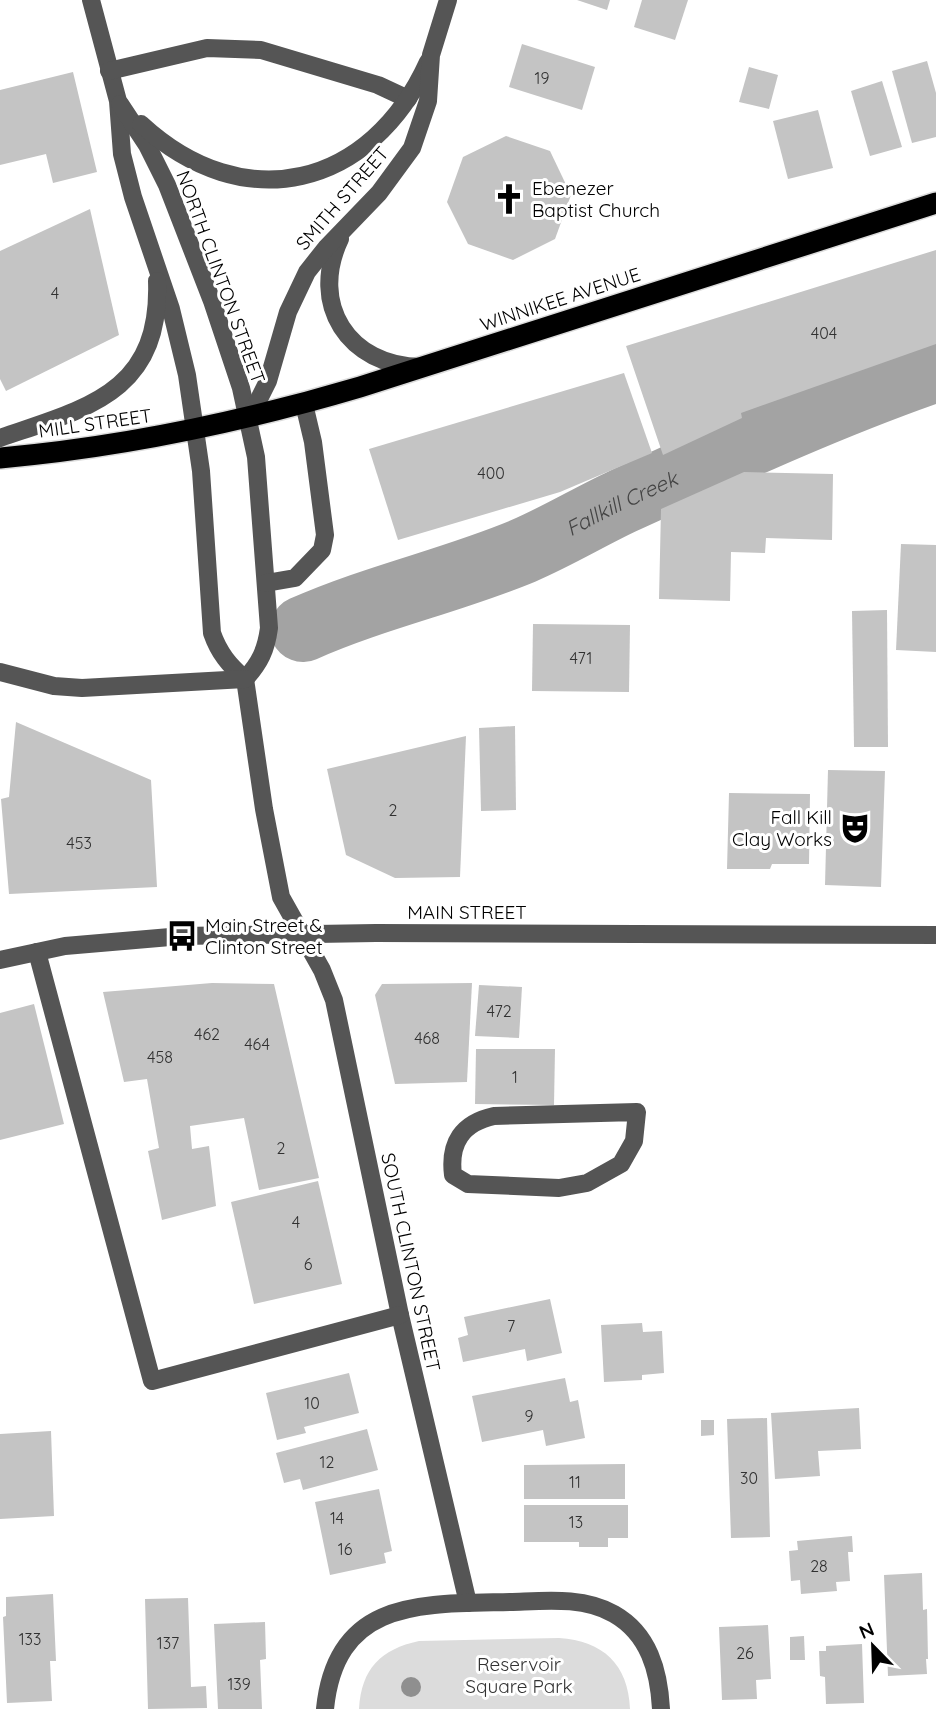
<svg xmlns="http://www.w3.org/2000/svg" width="936" height="1709" viewBox="0 0 936 1709" font-family="Quicksand,sans-serif">
<style>
.green{fill:#dcdcdc}
.lines{fill:none;stroke-linecap:round;stroke-linejoin:round}
.river{stroke:#a3a3a3;stroke-width:66}
.building{fill:#c4c4c4}
.highway-casing{stroke:#dbdbdb;stroke-width:24}
.minor{stroke:#555;stroke-width:18}
.highway{stroke:#000;stroke-width:21}
.tree{fill:#8f8f8f}
.labels{text-anchor:middle;dominant-baseline:central;stroke-width:6;stroke-linejoin:round;paint-order:stroke}
.number-label{font-size:16px;fill:#313131}
.poi-label{font-size:19px;fill:#000;stroke:#fff;text-anchor:start}
.street-label{font-size:19px;fill:#000;stroke:#fff}
.park-label{font-size:19px;fill:#333;stroke:#fff}
.water-label{font-size:21px;font-style:italic;fill:#444;stroke:#fff}
</style>
<rect width="100%" height="100%" fill="#fff"/>
<path class="green" d="M559,1638C603,1641 628,1664 630,1709H359C361,1669 381,1649 419,1641Z"/>
<g class="lines">
<path class="river" id="s1" d="M303,629C375,597 451,581 523,551C558,536 589,517 623,501C726,454 829,406 936,369"/>
</g>
<g class="building">
<path d="M577,0H610L607,10Z"/>
<path d="M642,0H688L675,40L634,27Z"/>
<path d="M522,44L595,67L582,110L509,87Z"/>
<path d="M927,61L936,93V137L912,143L892,71Z"/>
<path d="M749,67L778,75L769,109L739,102Z"/>
<path d="M73,72L97,172L53,183L46,154L0,165V90Z"/>
<path d="M882,81L902,147L870,156L851,91Z"/>
<path d="M818,110L833,168L788,179L773,121Z"/>
<path d="M506,136L550,151L571,195L555,239L513,260L468,244L447,202L463,157Z"/>
<path d="M90,209L119,335L6,391L0,379V251Z"/>
<path d="M936,250V344L741,413L742,418L663,455L626,346Z"/>
<path d="M624,373L652,453L560,492L398,540L369,449Z"/>
<path d="M744,472L833,474L832,540L766,538L765,553L731,552L730,601L659,599L661,509Z"/>
<path d="M901,544L936,545V652L896,650Z"/>
<path d="M887,610L888,747H854L852,611Z"/>
<path d="M533,624L630,625L629,692L532,691Z"/>
<path d="M16,722L151,780L157,887L9,894L1,799L9,797Z"/>
<path d="M515,726L516,810L481,811L479,728Z"/>
<path d="M466,736L460,877L395,878L346,855L327,769Z"/>
<path d="M828,770L885,771L881,887L825,885Z"/>
<path d="M729,793L810,794L809,864H772L770,869H727Z"/>
<path d="M212,983L274,984L319,1178L259,1190L244,1118L190,1126L192,1149L209,1146L216,1206L162,1220L148,1151L159,1148L147,1079L124,1082L103,992Z"/>
<path d="M472,983L467,1082L395,1084L375,995L382,984Z"/>
<path d="M479,985L522,987L519,1038L475,1036Z"/>
<path d="M34,1004L64,1124L0,1140V1013Z"/>
<path d="M476,1049H555L554,1105L475,1104Z"/>
<path d="M318,1181L342,1284L254,1304L231,1202Z"/>
<path d="M550,1299L562,1353L527,1361L525,1349L463,1362L458,1338L468,1335L464,1317Z"/>
<path d="M642,1323L643,1332L662,1331L664,1373L642,1375V1380L604,1382L601,1325Z"/>
<path d="M349,1373L359,1413L304,1427L306,1433L277,1440L266,1393Z"/>
<path d="M565,1378L570,1402L578,1400L585,1438L546,1446L543,1430L482,1442L472,1396Z"/>
<path d="M859,1408L861,1449L818,1451L820,1476L775,1479L771,1413Z"/>
<path d="M767,1418L770,1537L731,1538L727,1419Z"/>
<path d="M701,1420H714V1435L701,1436Z"/>
<path d="M367,1429L378,1470L303,1490L300,1479L284,1483L276,1453Z"/>
<path d="M51,1431L54,1516L0,1519V1434Z"/>
<path d="M625,1464V1499H524V1465Z"/>
<path d="M379,1489L392,1551L384,1553L386,1563L330,1575L315,1502Z"/>
<path d="M524,1505H628V1538H608V1547H579V1542H524Z"/>
<path d="M852,1536L853,1552H848L850,1581L836,1582L837,1591L801,1594L800,1580L791,1581L789,1551L798,1550L797,1541Z"/>
<path d="M922,1573L923,1610L927,1609L928,1659H926L927,1674L888,1676L884,1575Z"/>
<path d="M53,1594L56,1661H50L52,1701L7,1703L3,1617L6,1616V1597Z"/>
<path d="M188,1598L191,1687L206,1686L207,1708L148,1709L145,1599Z"/>
<path d="M265,1622L266,1659L260,1660L262,1709H218L214,1624Z"/>
<path d="M768,1625L771,1679L756,1680L757,1699L722,1700L719,1627Z"/>
<path d="M804,1636L805,1660H790V1637Z"/>
<path d="M862,1644L864,1703L826,1704L825,1677L820,1676L819,1651H826V1646Z"/>
</g>
<g class="lines">
<defs>
<path id="highway" d="M0,458C123,447 242,422 360,387L936,203"/>
</defs>
<use href="#highway" class="highway-casing"/>
<g class="minor">
<path d="M91,0L118,101L122,154L133,197L171,309L187,375L201,471L212,633C219,653 229,665 245,679L264,809L281,897L322,970L334,1000L400,1315L468,1603"/>
<path d="M109,71L207,48L261,50L378,85L408,99"/>
<path d="M120,104L147,145L167,185L212,301L241,388L256,457L269,628C266,650 260,663 245,679"/>
<path d="M141,124C244,219 371,188 428,62"/>
<path d="M340,239C309,304 348,366 421,367"/>
<path d="M249,419L268,381L288,312L307,272L326,248L379,193L412,148L428,101L431,55L448,0"/>
<path d="M0,438C87,408 161,393 157,281"/>
<path d="M266,583L295,578L322,550L325,535L313,442L304,404"/>
<path d="M0,672L54,686L82,688L245,679"/>
<path d="M37,952L152,1381L400,1315"/>
<path d="M0,960L65,946L182,936L376,933L936,935"/>
<path d="M637,1112L634,1141L621,1164L587,1183L559,1188L468,1184L453,1175C449,1143 462,1123 494,1116Z"/>
<path d="M325,1709C336,1598 422,1604 510,1602C543,1601 583,1596 614,1614C649,1634 659,1671 661,1709"/>
</g>
<use href="#highway" class="highway"/>
</g>
<circle class="tree" cx="411" cy="1687" r="10"/>
<defs>
<symbol id="church-bare" viewBox="-9 -9 18 18"><path d="M-1.2-6h2.4v3.5h3.3v2.4h-3.3V6h-2.4V-.1h-3.3v-2.4h3.3Z" fill="#000" stroke="#fff" stroke-width="2.5" paint-order="stroke"/></symbol>
<symbol id="theatre-bare" viewBox="-9 -9 18 18"><path d="M-5-5.5Q0-4 5-5.5V0Q5 5 0 6Q-5 5-5 0ZM-3.3-2.5H-1v1.5H-3.3ZM1-2.5H3.3v1.5H1ZM-2.8 1Q0 5.5 2.8 1Z" fill="#000" stroke="#fff" stroke-width="2.5" paint-order="stroke"/></symbol>
<symbol id="bus-bare" viewBox="-9 -9 18 18"><path d="M-5-6H5V4H4V6H2V4H-2V6H-4V4H-5ZM-3.5-4V0h7V-4ZM-3.5 1.2v1.5H-2V1.2ZM2 1.2v1.5H3.5V1.2Z" fill="#000" stroke="#fff" stroke-width="2.5" paint-order="stroke"/></symbol>
</defs>
<g fill-rule="evenodd">
<use href="#church-bare" x="487" y="177" width="44" height="44"/>
<use href="#theatre-bare" x="833" y="806" width="44" height="44"/>
<use href="#bus-bare" x="160" y="914" width="44" height="44"/>
</g>
<g class="labels">
<g class="number-label">
<text x="542" y="78">19</text>
<text x="55" y="293">4</text>
<text x="824" y="333">404</text>
<text x="491" y="473">400</text>
<text x="581" y="658">471</text>
<text x="393" y="810">2</text>
<text x="79" y="843">453</text>
<text x="499" y="1011">472</text>
<text x="207" y="1034">462</text>
<text x="427" y="1038">468</text>
<text x="257" y="1044">464</text>
<text x="160" y="1057">458</text>
<text x="515" y="1077">1</text>
<text x="281" y="1148">2</text>
<text x="296" y="1222">4</text>
<text x="308" y="1264">6</text>
<text x="511" y="1326">7</text>
<text x="312" y="1403">10</text>
<text x="529" y="1416">9</text>
<text x="327" y="1462">12</text>
<text x="749" y="1478">30</text>
<text x="575" y="1482">11</text>
<text x="337" y="1518">14</text>
<text x="576" y="1522">13</text>
<text x="345" y="1549">16</text>
<text x="819" y="1566">28</text>
<text x="30" y="1639">133</text>
<text x="168" y="1643">137</text>
<text x="745" y="1653">26</text>
<text x="239" y="1684">139</text>
</g>
<g class="poi-label">
<text x="532" y="188">Ebenezer<tspan x="532" dy="22">Baptist Church</tspan></text>
<text x="832" y="817" text-anchor="end">Fall Kill<tspan x="832" dy="22">Clay Works</tspan></text>
<text x="205" y="925">Main Street &amp;<tspan x="205" dy="22">Clinton Street</tspan></text>
</g>
<g class="street-label">
<text transform="translate(342 198) rotate(-49)">SMITH STREET</text>
<text transform="translate(221 277) rotate(70)">NORTH CLINTON STREET</text>
<text transform="translate(560 299) rotate(-18)">WINNIKEE AVENUE</text>
<text transform="translate(95 423) rotate(-8)">MILL STREET</text>
<text x="467" y="912">MAIN STREET</text>
<text transform="translate(411 1262) rotate(78)">SOUTH CLINTON STREET</text>
</g>
<g class="park-label">
<text x="519" y="1664">Reservoir<tspan x="519" dy="22">Square Park</tspan></text>
</g>
<g class="water-label">
<text stroke="none"><textPath href="#s1" startOffset="343">Fallkill Creek</textPath></text>
</g>
</g>
<g transform="translate(873 1646) rotate(337)" stroke="#ffffff" stroke-width="5" paint-order="stroke">
<path d="M0-5L12 26L0 18L-12 26Z" fill="#000000"/>
<text y="-10" font-size="19" font-weight="bold" text-anchor="middle" fill="#000000">N</text>
</g>
</svg>
